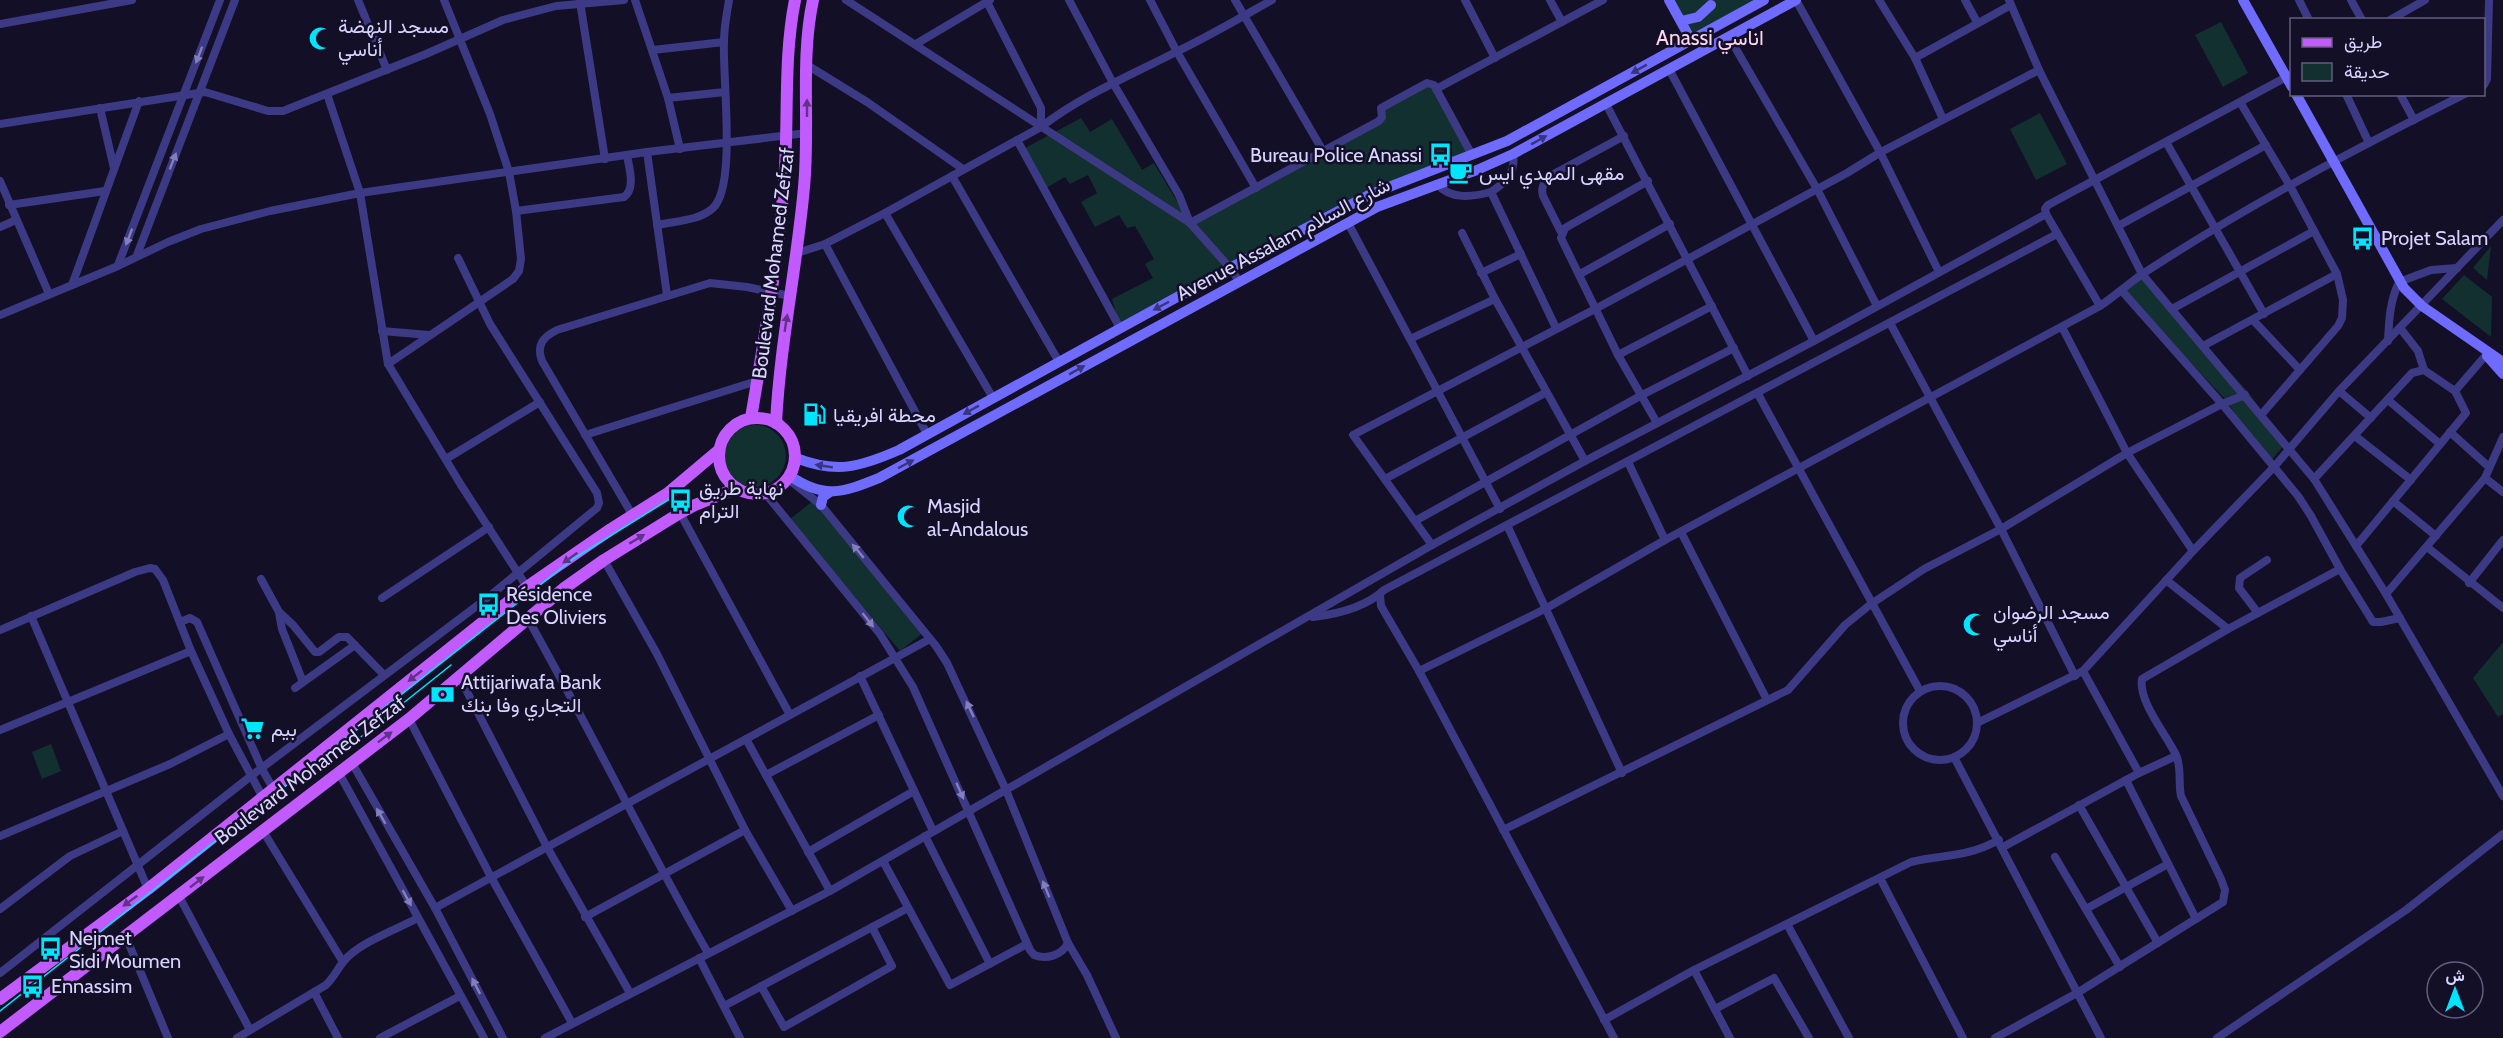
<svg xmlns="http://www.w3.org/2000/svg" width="2503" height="1038" viewBox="0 0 2503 1038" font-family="Cabin,Vazirmatn,sans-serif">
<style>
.green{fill:#12302f}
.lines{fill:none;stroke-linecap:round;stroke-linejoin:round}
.street{stroke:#3d3a85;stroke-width:8}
.secondary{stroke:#6f6bff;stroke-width:10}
.primary{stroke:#c25bff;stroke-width:12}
.tram{stroke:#00e5ff;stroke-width:1.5}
.oneway{fill:#837fbc}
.oneway2{fill:#38347d}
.oneway3{fill:#623188}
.labels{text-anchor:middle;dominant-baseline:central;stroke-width:5;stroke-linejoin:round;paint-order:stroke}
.poi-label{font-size:20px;fill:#d9d4ff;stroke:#130f26;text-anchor:start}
.street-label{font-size:20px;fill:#d9d4ff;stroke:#130f26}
.neighbourhood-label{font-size:21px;fill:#ffd6f0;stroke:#130f26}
</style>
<rect width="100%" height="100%" fill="#130f26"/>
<g class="green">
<path d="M1669,0H1764L1691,40Z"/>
<path d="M2221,22L2248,73L2223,87L2195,35Z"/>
<path d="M1432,82L1472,155L1405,180L1120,328L1112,299L1153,278L1145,264L1154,259L1135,226L1127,228L1119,215L1095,227L1081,202L1097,193L1088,175L1070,184L1065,177L1046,188L1016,133L1025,148L1081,118L1090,132L1112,119L1142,170L1154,163L1190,223L1383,117L1380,110Z"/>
<path d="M2040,113L2067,164L2036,180L2010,129Z"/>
<path d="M2491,246L2487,280L2473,268Z"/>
<path d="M2137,272L2249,393L2285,444L2268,464L2226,400L2120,288Z"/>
<path d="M2464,275L2492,297L2491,337L2442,299Z"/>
<circle cx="755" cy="456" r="31"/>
<path d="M813,501L923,633L900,651L790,519Z"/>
<path d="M2503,642V714L2498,717L2473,678Z"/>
<path d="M51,744L61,771L42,779L32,752Z"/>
</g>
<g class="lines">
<g class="street">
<path d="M358,0L387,70"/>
<path d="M635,0L668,98L680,149"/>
<path d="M846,0L1190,223L1230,268L1239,281"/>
<path d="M986,0L1041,108V127"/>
<path d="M1069,0L1113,83L1179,195L1190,223L1379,121L1382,117L1381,108L1427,83L1434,85L1472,155"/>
<path d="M1150,0L1177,52L1256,188"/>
<path d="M1235,0L1323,151"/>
<path d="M1465,0L1495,58"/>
<path d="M1550,0L1562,22"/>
<path d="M1796,0L1880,152L1939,272"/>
<path d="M1879,0L1915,58"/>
<path d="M1965,0L1977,22"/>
<path d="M2009,0L2039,70L2142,274L2314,479L2386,594L2503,796"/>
<path d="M2299,0L2309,20"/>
<path d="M2351,0L2362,20"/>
<path d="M580,2L605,159"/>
<path d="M2390,20L2425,0"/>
<path d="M0,24L132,0"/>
<path d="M1729,37L1817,189L1877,306"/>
<path d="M916,44L990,0"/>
<path d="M653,50L724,42"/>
<path d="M807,65L867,102L963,169"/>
<path d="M1669,69L1814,341"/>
<path d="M2484,85L2487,79L2489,0"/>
<path d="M1436,89L1603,0"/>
<path d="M327,94L360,193L388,364L461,485L527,587"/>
<path d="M2346,94L2369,143"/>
<path d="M2400,94L2414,120"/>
<path d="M668,98L725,92"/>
<path d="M2240,102L2290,186L2337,274L2343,300L2342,318L2338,326L2261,415"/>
<path d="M1606,104L1748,376"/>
<path d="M100,108L114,168"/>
<path d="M1943,119L1915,58L2011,5"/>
<path d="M0,124L205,92L268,111H283L426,54L503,20L556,6L624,0"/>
<path d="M1017,140L1120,328"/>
<path d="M2166,142L2264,314"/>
<path d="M647,152L667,295"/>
<path d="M1513,154C1516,173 1506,182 1491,192L1556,328"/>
<path d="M952,176L1059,362"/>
<path d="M0,181L49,294"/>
<path d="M1648,181L1565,228L1561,238L1618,355L1657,423"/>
<path d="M1437,184C1451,200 1472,197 1491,192"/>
<path d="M9,205L105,191"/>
<path d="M516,211L624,197C636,188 629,168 627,155"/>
<path d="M885,213L993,398"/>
<path d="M1348,223L1410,339L1495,299"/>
<path d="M657,225C675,221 699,221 713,208C737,186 722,75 724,41C724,27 727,13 729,0"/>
<path d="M2118,226L2266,145"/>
<path d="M0,227L16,220"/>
<path d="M1561,232L1543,196C1540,186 1545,182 1552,175L1624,136"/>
<path d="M1462,233L1495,299L1585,461"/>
<path d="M825,244L927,434"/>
<path d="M797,253L825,244L885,213L1041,127C1081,96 1129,76 1174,53C1208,37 1240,18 1272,0"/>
<path d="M137,255L235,0"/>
<path d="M118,265L220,0"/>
<path d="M1481,273L1521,254"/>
<path d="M1580,274L1670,224"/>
<path d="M72,285L139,101"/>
<path d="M2122,291L2222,404L2298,496L2311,516L2340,569L2373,622H2381L2400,618"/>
<path d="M2100,306L2046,214L2045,209L2048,205L2292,74"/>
<path d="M2172,309L2314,231"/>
<path d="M0,315L118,266L168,242L201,229L270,211L360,193L647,152L807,133"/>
<path d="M2253,320L2300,370"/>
<path d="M1890,323L2001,529L2075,676"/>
<path d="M2062,327L2127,453L2193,551"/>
<path d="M2400,328L2418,351L2424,370"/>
<path d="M382,331L429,335"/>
<path d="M1410,339L1500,509"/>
<path d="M2388,341C2389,319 2390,301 2399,282L2431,270L2457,268"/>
<path d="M2203,346L2337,274"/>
<path d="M1618,355L1712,306"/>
<path d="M388,364L513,279L519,271L521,259L516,211L509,172L490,114L444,0"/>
<path d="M2339,391L2371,418"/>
<path d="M2455,391L2486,355"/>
<path d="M1758,394L1920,691"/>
<path d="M2388,400L2440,444"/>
<path d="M2450,432L2489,467"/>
<path d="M585,435L757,381"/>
<path d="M2355,436L2411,480"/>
<path d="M446,459L540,402"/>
<path d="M1628,462L1665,540"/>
<path d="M2485,478L2503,437"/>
<path d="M1385,479L1545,393"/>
<path d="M2314,479L2412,373L2424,370L2455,391L2466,413L2356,546"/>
<path d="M792,482L821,505L936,646L947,663L1006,790L1068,943L1087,975L1116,1038"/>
<path d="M765,493L880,634L913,687L1030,950L1034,955C1047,960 1062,955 1068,943"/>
<path d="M2393,501L2436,536"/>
<path d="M680,513L790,715"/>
<path d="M633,516L542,361C536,345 543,337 557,330L710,283L747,287L790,296"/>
<path d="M1415,521L1642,395L1734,348"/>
<path d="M1507,525L1622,773"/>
<path d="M1681,532L1767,700"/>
<path d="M1432,545L1353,435L1597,308L1847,173L1881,152L2039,70"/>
<path d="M2427,547L2503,608"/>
<path d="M604,560L657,654L745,830L792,911"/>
<path d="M261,579L279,612L293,625L315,652H319L339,637H347L384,675"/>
<path d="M2166,580L2228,629"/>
<path d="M2469,583L2503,540"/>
<path d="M2386,594L2485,478L2503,492"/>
<path d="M1380,596L1381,606L1419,671L1614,1038"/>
<path d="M382,598L489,527"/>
<path d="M279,613L282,629L303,682"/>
<path d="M2258,613L2239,588L2240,578L2267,560"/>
<path d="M31,616L148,889"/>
<path d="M1313,617C1338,614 1366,607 1384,590L2057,234"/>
<path d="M528,619C590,729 645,843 708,953"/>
<path d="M180,622L190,618L197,622L262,769L274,790"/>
<path d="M0,630L135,572L150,568L155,569L163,580L191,651L229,734L170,764L0,836"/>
<path d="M1419,671L1545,609L1665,540L2100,306C2115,296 2129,283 2144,273C2246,206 2355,149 2465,94"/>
<path d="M2083,671L2139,773"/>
<path d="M860,676L933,831"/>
<path d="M460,678L547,847L630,993"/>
<circle cx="1940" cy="723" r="37"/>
<path d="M295,688L355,645"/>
<path d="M409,719L491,877L572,1023"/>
<path d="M1977,723L2083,671L2193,551L2274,467L2339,391L2503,220"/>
<path d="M0,730L191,651"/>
<path d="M229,734L263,798"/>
<path d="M746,739L830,891"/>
<path d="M1954,757L2101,1038"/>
<path d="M352,763L435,908L503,1038"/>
<path d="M339,773L484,1038"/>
<path d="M766,775L879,715"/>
<path d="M2126,780L2196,919"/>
<path d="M2079,805L2158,943"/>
<path d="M1503,830L1788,690L1845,625L1871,604L1924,569L2001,529L2127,453L2222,404L2245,395"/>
<path d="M263,831L343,962"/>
<path d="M925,836L990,964"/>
<path d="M2003,847L2139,773L2176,756"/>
<path d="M808,852L914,791"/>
<path d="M2055,857L2120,967"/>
<path d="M883,861L950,985L1027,944"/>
<path d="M1880,878L1963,1038"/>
<path d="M179,896L250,1030"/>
<path d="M435,908L930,639"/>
<path d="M0,909L70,856L123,831"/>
<path d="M2086,909L2168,864"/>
<path d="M585,917L745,830"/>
<path d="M1787,924L1849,1038"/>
<path d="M126,937L168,1038"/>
<path d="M699,958L740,1038"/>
<path d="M1694,970L1730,1038"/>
<path d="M0,973L251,776L486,599L597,508L599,503L597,493L490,324L458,258"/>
<path d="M761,986L784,1027L892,966L872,927"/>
<path d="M314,992L338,1038"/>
<path d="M724,1006L908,908"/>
<path d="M1715,1009L1774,978L1809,1038"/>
<path d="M1604,1020L1694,970L1911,862C1946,854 1965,858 1999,840"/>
<path d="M237,1038L326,985C334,977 337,970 343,962C358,943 397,929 418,918"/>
<path d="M380,1038L460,996"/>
<path d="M545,1038L830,891L1432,545L1585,461L1814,341L2046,214"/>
<path d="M1995,1038L2077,993L2223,902L2225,890L2221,879L2181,796C2178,782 2182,768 2176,755C2166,734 2138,701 2142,679L2228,629L2340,569"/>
<path d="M2217,1038L2406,910L2503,834"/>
</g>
<g class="secondary">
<path d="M1669,0L1691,40"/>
<path d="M2243,0L2292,87"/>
<path d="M1681,21L1698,17L1711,5"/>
<path d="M2296,94L2404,288L2422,306L2503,362"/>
<path d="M2487,356L2503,374"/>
<path d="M796,458C837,474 860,467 899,450L1230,268L1371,194L1507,141L1764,0"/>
<path d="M790,476C824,499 842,493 879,478L1377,207L1477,170L1513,154L1796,0"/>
<path d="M821,505L823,497L830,492"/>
</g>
<g class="primary">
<path d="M751,418C764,340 778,262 784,183C789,122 783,60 795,0"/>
<circle cx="757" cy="456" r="38"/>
<path d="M776,423C780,343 797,266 804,187C810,125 800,60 813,0"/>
<path d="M0,999L148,889L527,587L611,529L668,493L719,450"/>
<path d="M0,1032L409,719L563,589L604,560L680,513L695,505L737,488"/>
</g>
<g class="tram">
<path d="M357,740L451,665"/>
<path d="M0,1011L573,559L681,492"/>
</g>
</g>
<defs><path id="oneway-solid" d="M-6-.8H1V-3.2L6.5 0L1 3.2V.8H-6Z" transform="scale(1.5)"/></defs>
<g class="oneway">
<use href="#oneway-solid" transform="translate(199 55) rotate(111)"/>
<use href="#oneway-solid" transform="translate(173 161) rotate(-69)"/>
<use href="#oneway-solid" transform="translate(129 237) rotate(111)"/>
<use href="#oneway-solid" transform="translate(858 551) rotate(-130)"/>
<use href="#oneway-solid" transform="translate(868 620) rotate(52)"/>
<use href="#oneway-solid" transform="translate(970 709) rotate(-115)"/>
<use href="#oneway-solid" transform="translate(960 791) rotate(66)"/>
<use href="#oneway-solid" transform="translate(381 816) rotate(-120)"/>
<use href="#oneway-solid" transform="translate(1046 889) rotate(-112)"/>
<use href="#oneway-solid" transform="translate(407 898) rotate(61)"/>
<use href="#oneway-solid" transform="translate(476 986) rotate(-117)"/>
</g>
<g class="oneway2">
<use href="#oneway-solid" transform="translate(1639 69) rotate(151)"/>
<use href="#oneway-solid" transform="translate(1539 140) rotate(-29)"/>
<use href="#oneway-solid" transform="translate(1161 306) rotate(152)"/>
<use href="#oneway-solid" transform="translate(1077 370) rotate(-29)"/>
<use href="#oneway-solid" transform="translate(971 410) rotate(151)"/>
<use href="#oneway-solid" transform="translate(906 464) rotate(-28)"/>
<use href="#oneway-solid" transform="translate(824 466) rotate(-171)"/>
</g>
<g class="oneway3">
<use href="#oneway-solid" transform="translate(807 108) rotate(-90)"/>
<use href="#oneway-solid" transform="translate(786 323) rotate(-81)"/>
<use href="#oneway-solid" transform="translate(637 539) rotate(-31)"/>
<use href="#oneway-solid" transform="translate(570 558) rotate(145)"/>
<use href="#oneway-solid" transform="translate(415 676) rotate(142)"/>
<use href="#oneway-solid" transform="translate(385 737) rotate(-37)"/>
<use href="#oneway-solid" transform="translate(197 882) rotate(-38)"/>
<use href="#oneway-solid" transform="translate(130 901) rotate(144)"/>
</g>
<defs>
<symbol id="mosque-bare" viewBox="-9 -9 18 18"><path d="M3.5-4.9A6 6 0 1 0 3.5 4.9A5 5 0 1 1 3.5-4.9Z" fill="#00e5ff" stroke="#130f26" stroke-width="2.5" paint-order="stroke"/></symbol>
<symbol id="bus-bare" viewBox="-9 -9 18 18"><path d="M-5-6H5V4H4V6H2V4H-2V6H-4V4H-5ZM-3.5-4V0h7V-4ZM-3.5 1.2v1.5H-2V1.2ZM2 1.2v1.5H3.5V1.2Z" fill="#00e5ff" stroke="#130f26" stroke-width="2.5" paint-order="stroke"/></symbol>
<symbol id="cafe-bare" viewBox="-9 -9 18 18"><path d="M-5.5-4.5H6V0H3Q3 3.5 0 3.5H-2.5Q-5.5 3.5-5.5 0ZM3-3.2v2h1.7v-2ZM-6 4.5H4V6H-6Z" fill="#00e5ff" stroke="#130f26" stroke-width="2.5" paint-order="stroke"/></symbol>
<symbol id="fuel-bare" viewBox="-9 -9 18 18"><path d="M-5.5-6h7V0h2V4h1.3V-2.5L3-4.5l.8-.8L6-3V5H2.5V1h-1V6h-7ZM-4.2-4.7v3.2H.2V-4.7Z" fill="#00e5ff" stroke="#130f26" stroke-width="2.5" paint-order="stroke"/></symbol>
<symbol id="bank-bare" viewBox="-9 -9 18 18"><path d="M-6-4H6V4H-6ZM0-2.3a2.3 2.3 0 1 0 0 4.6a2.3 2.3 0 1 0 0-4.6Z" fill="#00e5ff" stroke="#130f26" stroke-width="2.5" paint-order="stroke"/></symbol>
<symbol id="supermarket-bare" viewBox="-9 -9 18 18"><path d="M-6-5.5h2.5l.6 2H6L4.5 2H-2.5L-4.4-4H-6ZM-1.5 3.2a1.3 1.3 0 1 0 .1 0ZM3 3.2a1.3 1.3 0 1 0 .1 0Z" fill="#00e5ff" stroke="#130f26" stroke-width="2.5" paint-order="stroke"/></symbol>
</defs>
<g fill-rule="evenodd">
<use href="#mosque-bare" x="304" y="22" width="33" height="33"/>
<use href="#bus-bare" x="1424" y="138" width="33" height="33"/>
<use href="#cafe-bare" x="1444" y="156" width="33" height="33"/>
<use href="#bus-bare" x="2346" y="222" width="33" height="33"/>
<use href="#fuel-bare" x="798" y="398" width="33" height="33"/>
<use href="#bus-bare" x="664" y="484" width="33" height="33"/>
<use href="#mosque-bare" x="892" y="500" width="33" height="33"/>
<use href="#bus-bare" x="472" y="588" width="33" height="33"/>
<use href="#mosque-bare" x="1958" y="608" width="33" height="33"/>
<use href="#bank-bare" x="426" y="678" width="33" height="33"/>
<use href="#supermarket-bare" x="236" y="712" width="33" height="33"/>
<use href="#bus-bare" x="34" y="932" width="33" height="33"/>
<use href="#bus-bare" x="16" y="970" width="33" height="33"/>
</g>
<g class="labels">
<g class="poi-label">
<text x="338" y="26">مسجد النهضة<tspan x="338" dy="23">أناسي</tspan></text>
<text x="1422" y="155" text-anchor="end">Bureau Police Anassi</text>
<text x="1479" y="173">مقهى المهدي ايس</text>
<text x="2381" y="238">Projet Salam</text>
<text x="833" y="415">محطة افريقيا</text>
<text x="699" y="488">نهاية طريق<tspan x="699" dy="23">الترام</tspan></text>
<text x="927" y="506">Masjid<tspan x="927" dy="23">al-Andalous</tspan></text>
<text x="506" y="594">Résidence<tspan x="506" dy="23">Des Oliviers</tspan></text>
<text x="1993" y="612">مسجد الرضوان<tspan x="1993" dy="23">أناسي</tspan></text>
<text x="461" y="682">Attijariwafa Bank<tspan x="461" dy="23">التجاري وفا بنك</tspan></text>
<text x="271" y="729">بيم</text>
<text x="69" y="938">Nejmet<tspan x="69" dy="23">Sidi Moumen</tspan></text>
<text x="51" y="986">Ennassim</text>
</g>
<g class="street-label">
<text transform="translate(1283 239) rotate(-28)">Avenue Assalam شارع السلام</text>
<text transform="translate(773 263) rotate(-83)">Boulevard Mohamed Zefzaf</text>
<text transform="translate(310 770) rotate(-37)">Boulevard Mohamed Zefzaf</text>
</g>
<g class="neighbourhood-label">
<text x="1710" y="37">Anassi اناسي</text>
</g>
</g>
<rect x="2290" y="18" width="195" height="78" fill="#130f26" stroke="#625e7d" stroke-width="1.5"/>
<rect x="2302" y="38" width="30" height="9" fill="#c25bff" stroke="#625e7d" stroke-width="1.5"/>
<text x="2344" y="48" font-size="18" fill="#d9d4ff">طريق</text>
<rect x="2302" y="63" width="30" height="18" fill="#12302f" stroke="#625e7d" stroke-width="1.5"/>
<text x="2344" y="78" font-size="18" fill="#d9d4ff">حديقة</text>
<g transform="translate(2455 990)"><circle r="28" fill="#130f26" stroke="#625e7d" stroke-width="1.5"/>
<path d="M0-4.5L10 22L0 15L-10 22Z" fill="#00e5ff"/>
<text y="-9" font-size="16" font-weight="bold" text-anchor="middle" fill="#d9d4ff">ش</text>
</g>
</svg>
